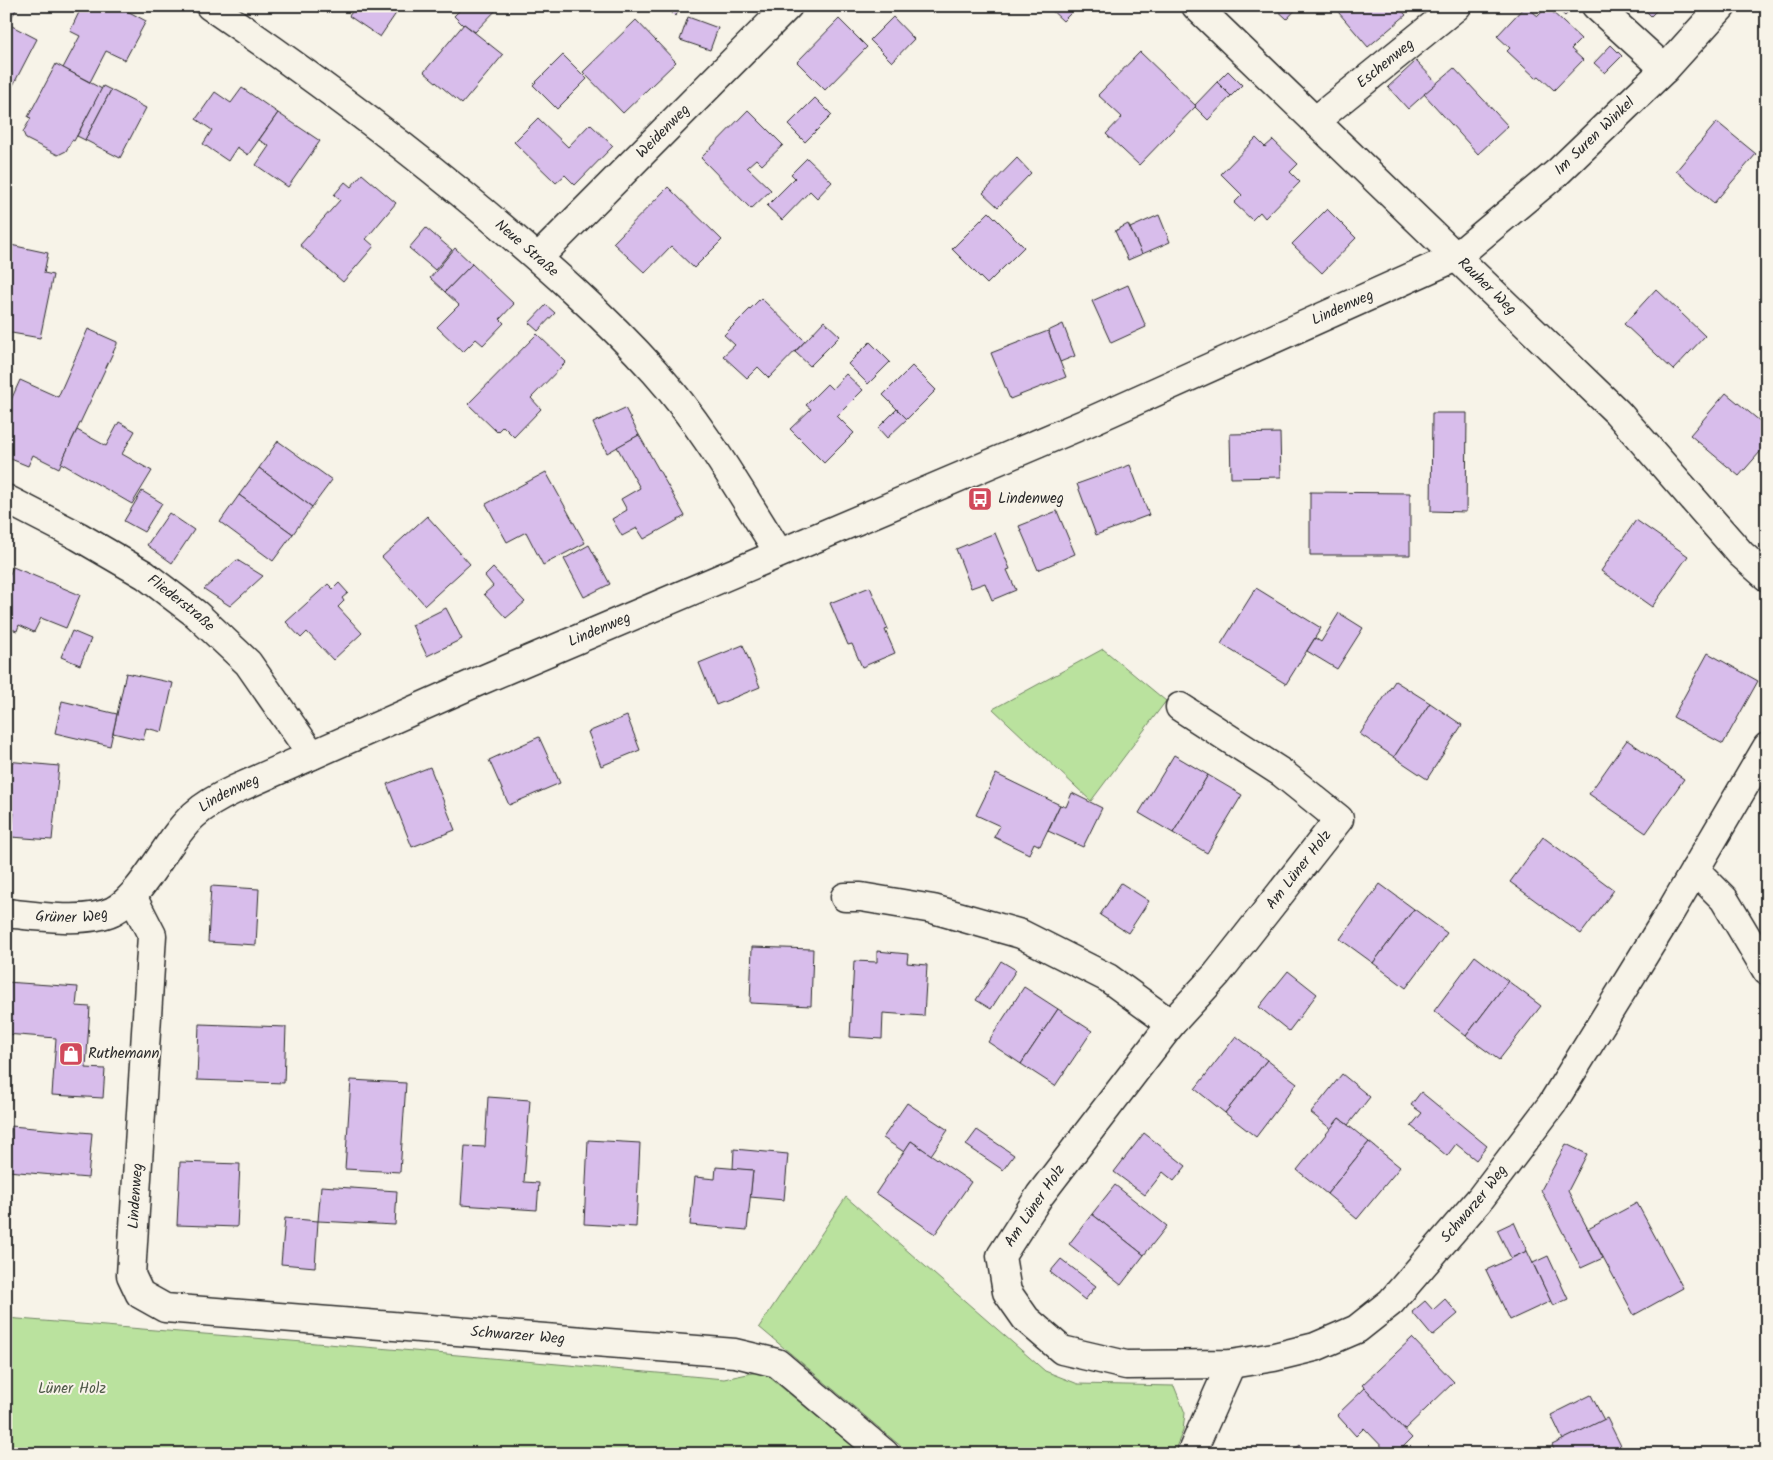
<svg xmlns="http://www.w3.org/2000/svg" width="1773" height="1460" viewBox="0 0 1773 1460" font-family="Kalam,sans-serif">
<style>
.green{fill:#bae29e;stroke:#728664}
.building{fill:#d8bdeb;stroke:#2b2b2b}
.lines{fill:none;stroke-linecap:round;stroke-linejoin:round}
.street-casing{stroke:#2b2b2b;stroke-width:31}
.street{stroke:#f7f3e8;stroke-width:28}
.labels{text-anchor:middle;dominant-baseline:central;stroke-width:4;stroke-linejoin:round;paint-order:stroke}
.street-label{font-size:15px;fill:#2b2b2b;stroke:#f7f3e8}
.poi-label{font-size:15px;fill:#2b2b2b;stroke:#f7f3e8;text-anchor:start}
.park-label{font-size:15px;fill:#4f5948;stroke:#f7f3e8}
</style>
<rect width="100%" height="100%" fill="#f7f3e8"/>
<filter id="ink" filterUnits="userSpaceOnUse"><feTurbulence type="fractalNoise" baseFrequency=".02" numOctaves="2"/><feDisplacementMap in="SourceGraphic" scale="10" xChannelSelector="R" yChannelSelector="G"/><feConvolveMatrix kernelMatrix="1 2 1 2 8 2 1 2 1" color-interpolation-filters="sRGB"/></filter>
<g filter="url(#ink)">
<g class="green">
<path d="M1103,649L1166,701L1091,801L993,709Z"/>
<path d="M846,1197L1045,1371L1078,1384L1174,1386L1185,1413L1183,1431L1173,1454H910L759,1327Z"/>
<path d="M6,1318L402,1350L724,1379L762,1371L862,1454H6Z"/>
</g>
<g class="building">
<path d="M6,6H18L6,27Z"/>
<path d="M82,6H118L146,21L125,60L106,51L90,82L63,68L80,36L70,31Z"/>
<path d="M356,6H401L380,37L349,16Z"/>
<path d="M464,6H500L475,32L464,24L463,25L454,16Z"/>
<path d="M665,6H684L675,16Z"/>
<path d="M1047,6H1078L1063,21Z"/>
<path d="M1273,6H1299L1287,19Z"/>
<path d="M1333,6H1398L1406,15L1368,47Z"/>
<path d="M1525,6L1538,16L1547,7L1581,39L1571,49L1583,60L1554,90L1539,76L1536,78L1507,51L1510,48L1497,36Z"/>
<path d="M1554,6H1574L1565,16Z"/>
<path d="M1641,6H1661L1651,16Z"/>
<path d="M688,17L718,28L710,50L680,40Z"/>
<path d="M893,17L914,39L892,62L870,40Z"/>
<path d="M839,19L867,47L825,90L797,62Z"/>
<path d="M636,20L676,62L623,113L583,72Z"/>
<path d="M8,24L37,39L6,99V27Z"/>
<path d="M464,24L503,55L462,104L424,72Z"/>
<path d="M1611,45L1622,56L1605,73L1594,63Z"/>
<path d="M1140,52L1196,106L1139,165L1106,134L1122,117L1098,95Z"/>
<path d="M563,55L587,79L557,109L533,85Z"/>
<path d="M1416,61L1437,83L1408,109L1388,87Z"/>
<path d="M56,64L102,89L74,141L72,140L66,151L58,155L26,139L23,132L31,118L28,117Z"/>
<path d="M1454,68L1508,126L1478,154L1424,94Z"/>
<path d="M1228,71L1242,85L1231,96L1217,82Z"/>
<path d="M1217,82L1231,96L1208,120L1195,107L1196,106L1195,105Z"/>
<path d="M103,86L111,90L85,140L77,136Z"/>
<path d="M242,88L278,113L248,155L237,147L228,161L203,144L212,130L196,119L215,92L231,103Z"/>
<path d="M111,90L146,108L120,158L85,140Z"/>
<path d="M815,98L832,115L805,142L788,125Z"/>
<path d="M748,110L783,145L762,165L756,159L747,167L771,190L751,209L701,158Z"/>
<path d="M278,113L320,141L288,187L256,165L269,146L259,140Z"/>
<path d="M538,118L568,147L590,124L613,146L575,185L565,175L556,183L514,142Z"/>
<path d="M1717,122L1756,154L1714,203L1676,171Z"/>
<path d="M1256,138L1265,147L1273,140L1298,164L1290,172L1300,182L1265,218L1260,212L1252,220L1234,203L1242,195L1221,174Z"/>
<path d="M807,158L832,182L817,198L810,191L782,220L767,206L795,178L791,174Z"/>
<path d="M1017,158L1031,173L998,207L983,193Z"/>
<path d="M362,174L396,203L366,239L374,246L343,282L300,245L340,200L334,195L345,182L351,187Z"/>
<path d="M668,187L722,240L694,268L671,246L645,273L613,243Z"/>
<path d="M1327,209L1356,238L1322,273L1292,244Z"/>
<path d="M989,212L1024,247L987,284L952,249Z"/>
<path d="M1159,215L1170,242L1142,254L1130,228Z"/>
<path d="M1128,224L1142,254L1128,260L1115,231Z"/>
<path d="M426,228L452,250L435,270L409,248Z"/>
<path d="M6,244L48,253L44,273L53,275L40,338L6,332Z"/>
<path d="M455,248L472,264L445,292L430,278Z"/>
<path d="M472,264L514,304L500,319L504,323L483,345L476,339L463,352L437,327L459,305L445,292Z"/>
<path d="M1128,285L1146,327L1111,343L1092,301Z"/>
<path d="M1656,289L1705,336L1673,370L1624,324Z"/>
<path d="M761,298L805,341L769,378L758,367L747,378L723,356L735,345L724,335Z"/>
<path d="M546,305L555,313L538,331L529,323Z"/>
<path d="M824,321L840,336L810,366L795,352Z"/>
<path d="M1063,324L1075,356L1060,362L1048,331Z"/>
<path d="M88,329L117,342V344L59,468L33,455L28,466L6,457V411L20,380L58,397Z"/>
<path d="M1048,331L1066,377L1010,399L991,353Z"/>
<path d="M537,334L566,362L531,398L541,409L514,437L503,426L497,432L468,404Z"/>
<path d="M870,342L890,362L868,384L848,364Z"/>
<path d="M912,366L936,390L907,419L883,395Z"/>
<path d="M846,374L863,390L837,416L854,433L824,463L790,429L811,409L806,405L827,384L832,389Z"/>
<path d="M1726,393L1767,427V444L1739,476L1690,435Z"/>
<path d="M625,408L639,435L607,453L593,423Z"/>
<path d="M897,409L907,419L887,438L878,428Z"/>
<path d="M1432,413H1467L1466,512L1431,511Z"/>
<path d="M119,422L135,431L122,454L152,471L132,504L61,463L77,430L106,446Z"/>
<path d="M1280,433L1281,477L1231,478L1230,434Z"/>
<path d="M639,435L685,516L644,539L637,528L622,536L612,519L627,510L621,499L640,488L617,447Z"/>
<path d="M278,441L332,480L312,507L259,468Z"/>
<path d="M1130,465L1149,515L1096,535L1077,484Z"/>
<path d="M259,468L312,507L293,534L239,495Z"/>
<path d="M546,472L585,543L543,565L526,532L507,542L486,504Z"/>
<path d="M142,491L162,503L144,532L124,521Z"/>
<path d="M1310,492L1410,493V555H1310Z"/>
<path d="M239,495L293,534L273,561L220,522Z"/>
<path d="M1057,511L1075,554L1038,570L1019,526Z"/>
<path d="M169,513L194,530L172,563L147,545Z"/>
<path d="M427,516L470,564L425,605L382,557Z"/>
<path d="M1636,520L1688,556L1652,607L1601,571Z"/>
<path d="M995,533L1010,569L1007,570L1016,590L992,600L985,583L971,588L956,549Z"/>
<path d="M589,545L610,584L584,597L564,559Z"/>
<path d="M237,560L263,576L230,606L204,589Z"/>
<path d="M13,567L80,595L66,628L41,618L34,632L19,625L17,631L6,627V583Z"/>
<path d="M493,568L525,602L506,618L484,594L493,586L485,576Z"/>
<path d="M339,583L348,593L342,598L344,601L338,607L362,633L333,660L307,632L301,638L286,622L328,584L333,589Z"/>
<path d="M870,587L888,629L885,630L895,653L862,667L852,644L848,645L830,603Z"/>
<path d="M1256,588L1321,628L1286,684L1221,644Z"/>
<path d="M446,608L462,639L427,656L412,625Z"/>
<path d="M1339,613L1363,628L1337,669L1307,651L1315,638L1321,642Z"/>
<path d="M72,631L91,639L80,665L61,657Z"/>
<path d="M743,645L760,687L716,705L699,663Z"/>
<path d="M1708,653L1758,681L1723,744L1673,717Z"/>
<path d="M126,673L173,683L162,732L146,728L143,740L113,733Z"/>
<path d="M1395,681L1430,703L1394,757L1360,734Z"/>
<path d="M62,701L117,714L110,746L55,733Z"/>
<path d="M1430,703L1462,725L1427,779L1394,757Z"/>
<path d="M627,716L640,750L601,766L588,732Z"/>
<path d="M539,737L560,783L509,805L489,760Z"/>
<path d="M1627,740L1684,779L1646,833L1589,794Z"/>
<path d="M1174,755L1208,775L1173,833L1139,813Z"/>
<path d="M6,761L59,766L52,840L11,837L14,813L6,812Z"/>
<path d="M430,767L455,830L412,847L387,784Z"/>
<path d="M996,774L1060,805L1040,846L1034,843L1029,854L994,837L1000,826L976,815Z"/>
<path d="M1208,775L1242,795L1207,853L1173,833Z"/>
<path d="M1072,793L1102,808L1083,847L1048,831L1060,805L1066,807Z"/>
<path d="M1543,837L1614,890L1581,934L1510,882Z"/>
<path d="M1121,883L1149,901L1128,933L1100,915Z"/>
<path d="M1380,884L1414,909L1373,963L1340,939Z"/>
<path d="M211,886L259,889L256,945L208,942Z"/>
<path d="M1414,909L1447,933L1406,988L1373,963Z"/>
<path d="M752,947L813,949L811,1006L750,1003Z"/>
<path d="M877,951L908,954L907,963L927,965L924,1016L883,1013L882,1039L850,1037L854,961L877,962Z"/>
<path d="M1475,956L1508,981L1466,1036L1434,1011Z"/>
<path d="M1001,961L1016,970L991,1009L976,1000Z"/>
<path d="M1288,971L1317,994L1289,1031L1259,1007Z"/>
<path d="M1508,981L1541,1006L1499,1060L1466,1036Z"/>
<path d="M6,982L78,987L76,1006L90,1007L86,1068L105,1069L103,1098L52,1095L56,1038L6,1034Z"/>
<path d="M1024,987L1058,1009L1021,1064L988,1042Z"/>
<path d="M1058,1009L1092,1031L1055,1086L1021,1064Z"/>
<path d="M199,1024L286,1027L284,1083L197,1080Z"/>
<path d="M1236,1036L1267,1060L1225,1113L1195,1089Z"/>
<path d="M1267,1060L1297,1083L1256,1137L1225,1113Z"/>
<path d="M1342,1074L1370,1097L1348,1125L1339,1118L1331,1129L1311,1113Z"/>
<path d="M351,1080L406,1083L400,1172L345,1169Z"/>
<path d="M1421,1092L1487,1146L1476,1160L1456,1144L1447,1156L1411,1126L1422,1113L1411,1105Z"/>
<path d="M488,1097L530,1100L524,1182L539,1183L537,1210L461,1205L465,1146L485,1147Z"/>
<path d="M907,1103L948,1130L931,1155L911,1141L904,1152L883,1138Z"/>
<path d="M1339,1118L1369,1142L1327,1194L1297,1170Z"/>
<path d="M11,1126L92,1133L88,1178L7,1171Z"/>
<path d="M977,1130L1014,1155L1003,1170L966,1145Z"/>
<path d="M1144,1133L1186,1166L1174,1181L1163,1172L1145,1195L1114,1172Z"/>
<path d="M588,1140L640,1143L636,1227L584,1224Z"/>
<path d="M911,1141L971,1182L935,1234L876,1193Z"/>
<path d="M1369,1142L1400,1167L1357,1219L1327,1194Z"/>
<path d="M1566,1144L1587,1154L1568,1191L1603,1258L1581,1268L1541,1190Z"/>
<path d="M734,1149L788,1154L784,1200L750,1197L753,1170L733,1169Z"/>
<path d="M180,1162L240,1164L237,1227L177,1225Z"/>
<path d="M716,1167L753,1170L747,1230L690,1225L695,1177L715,1179Z"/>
<path d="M1115,1185L1167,1226L1144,1255L1092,1214Z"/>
<path d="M321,1186L397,1191L395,1225L318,1221Z"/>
<path d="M1637,1203L1683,1288L1634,1315L1588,1229Z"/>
<path d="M1092,1214L1144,1255L1121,1285L1069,1244Z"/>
<path d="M285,1218L318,1221L315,1267L281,1264Z"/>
<path d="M1514,1222L1527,1251L1511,1258L1497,1230Z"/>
<path d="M1527,1251L1551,1301L1510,1320L1486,1270Z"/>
<path d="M1548,1256L1568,1299L1553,1306L1533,1263Z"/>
<path d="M1061,1259L1096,1286L1085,1300L1050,1272Z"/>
<path d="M1445,1299L1458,1314L1432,1336L1412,1312L1425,1301L1433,1310Z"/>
<path d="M1412,1338L1454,1382L1404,1430L1362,1385Z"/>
<path d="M1365,1388L1412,1438L1396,1454H1389L1364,1428L1356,1436L1337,1415Z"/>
<path d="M1591,1395L1604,1420L1563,1440L1551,1415Z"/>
<path d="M1607,1418L1625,1454H1556L1552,1445Z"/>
<path d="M1300,1445L1308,1454H1289Z"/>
</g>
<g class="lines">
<defs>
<g id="street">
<path id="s1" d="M210,6C305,71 397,139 485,213C544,263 603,314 655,372C704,427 740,492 779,553"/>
<path id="s2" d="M1196,6L1617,412L1741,554L1767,577"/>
<path d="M1596,6L1665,69"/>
<path id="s3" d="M1315,121L1457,6"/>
<path id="s4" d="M538,258L788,6"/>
<path id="s5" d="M6,499L78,536L145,575L196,614L248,663L312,755"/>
<path id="s6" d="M1180,707L1282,773L1339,819L1217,974L1171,1024L1040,1195L1001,1256L1007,1292L1026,1319L1062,1350L1126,1365L1231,1364L1274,1357L1315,1347L1357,1329L1391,1302L1480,1199L1552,1104L1668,916L1767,747"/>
<path d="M1695,870L1724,899L1767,971"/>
<path id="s7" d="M132,896L152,935L131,1275L140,1294L165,1308L735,1353L777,1363L885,1454"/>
<path d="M845,897H861L933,909L1021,934L1108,978L1171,1024"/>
<path id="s8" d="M6,913C36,916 86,924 113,911C144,895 166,840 194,815C206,804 221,796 236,789L477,682L1084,424L1456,257L1559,171L1665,69L1722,6"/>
<path d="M1191,1454L1231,1364"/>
</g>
</defs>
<use href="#street" class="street-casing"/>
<use href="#street" class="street"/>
</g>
</g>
<defs>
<symbol id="bus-square" viewBox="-11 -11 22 22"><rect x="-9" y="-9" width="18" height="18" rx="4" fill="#d1495b" stroke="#f7f3e8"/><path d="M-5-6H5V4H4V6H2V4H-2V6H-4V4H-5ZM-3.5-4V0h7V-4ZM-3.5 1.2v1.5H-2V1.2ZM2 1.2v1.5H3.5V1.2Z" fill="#fff"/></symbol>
<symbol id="shop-square" viewBox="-11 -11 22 22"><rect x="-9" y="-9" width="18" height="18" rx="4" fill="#d1495b" stroke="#f7f3e8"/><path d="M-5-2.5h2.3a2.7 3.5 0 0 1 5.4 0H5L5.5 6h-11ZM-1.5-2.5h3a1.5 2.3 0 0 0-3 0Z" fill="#fff"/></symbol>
</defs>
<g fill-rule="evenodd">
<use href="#bus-square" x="966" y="485" width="28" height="28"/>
<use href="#shop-square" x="57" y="1040" width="28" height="28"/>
</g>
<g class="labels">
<g class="street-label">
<text stroke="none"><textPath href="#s3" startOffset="91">Eschenweg</textPath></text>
<text stroke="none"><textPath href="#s4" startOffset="178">Weidenweg</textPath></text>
<text stroke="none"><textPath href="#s8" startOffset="1799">Im Suren Winkel</textPath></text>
<text stroke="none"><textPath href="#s1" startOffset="399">Neue Straße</textPath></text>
<text stroke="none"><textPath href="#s2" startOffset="404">Rauher Weg</textPath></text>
<text stroke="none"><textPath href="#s8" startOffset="1491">Lindenweg</textPath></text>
<text stroke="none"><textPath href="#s5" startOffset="204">Fliederstraße</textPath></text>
<text stroke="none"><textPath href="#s8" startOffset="681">Lindenweg</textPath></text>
<text stroke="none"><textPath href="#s8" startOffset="276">Lindenweg</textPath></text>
<text transform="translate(1299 870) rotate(-52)">Am Lüner Holz</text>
<text stroke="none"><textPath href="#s8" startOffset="66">Grüner Weg</textPath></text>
<text transform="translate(136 1196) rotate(-86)">Lindenweg</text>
<text stroke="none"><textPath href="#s6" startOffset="1339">Schwarzer Weg</textPath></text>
<text transform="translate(1035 1206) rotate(-56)">Am Lüner Holz</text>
<text stroke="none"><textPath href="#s7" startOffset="788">Schwarzer Weg</textPath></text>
</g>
<g class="poi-label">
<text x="998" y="499">Lindenweg</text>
<text x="88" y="1054">Ruthemann</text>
</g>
<g class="park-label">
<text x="72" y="1389">Lüner Holz</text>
</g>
</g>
<rect width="1773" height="1460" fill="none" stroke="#f7f3e8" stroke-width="25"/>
<rect x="12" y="12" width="1748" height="1435" fill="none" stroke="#2b2b2b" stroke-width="2" filter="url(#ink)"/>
</svg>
